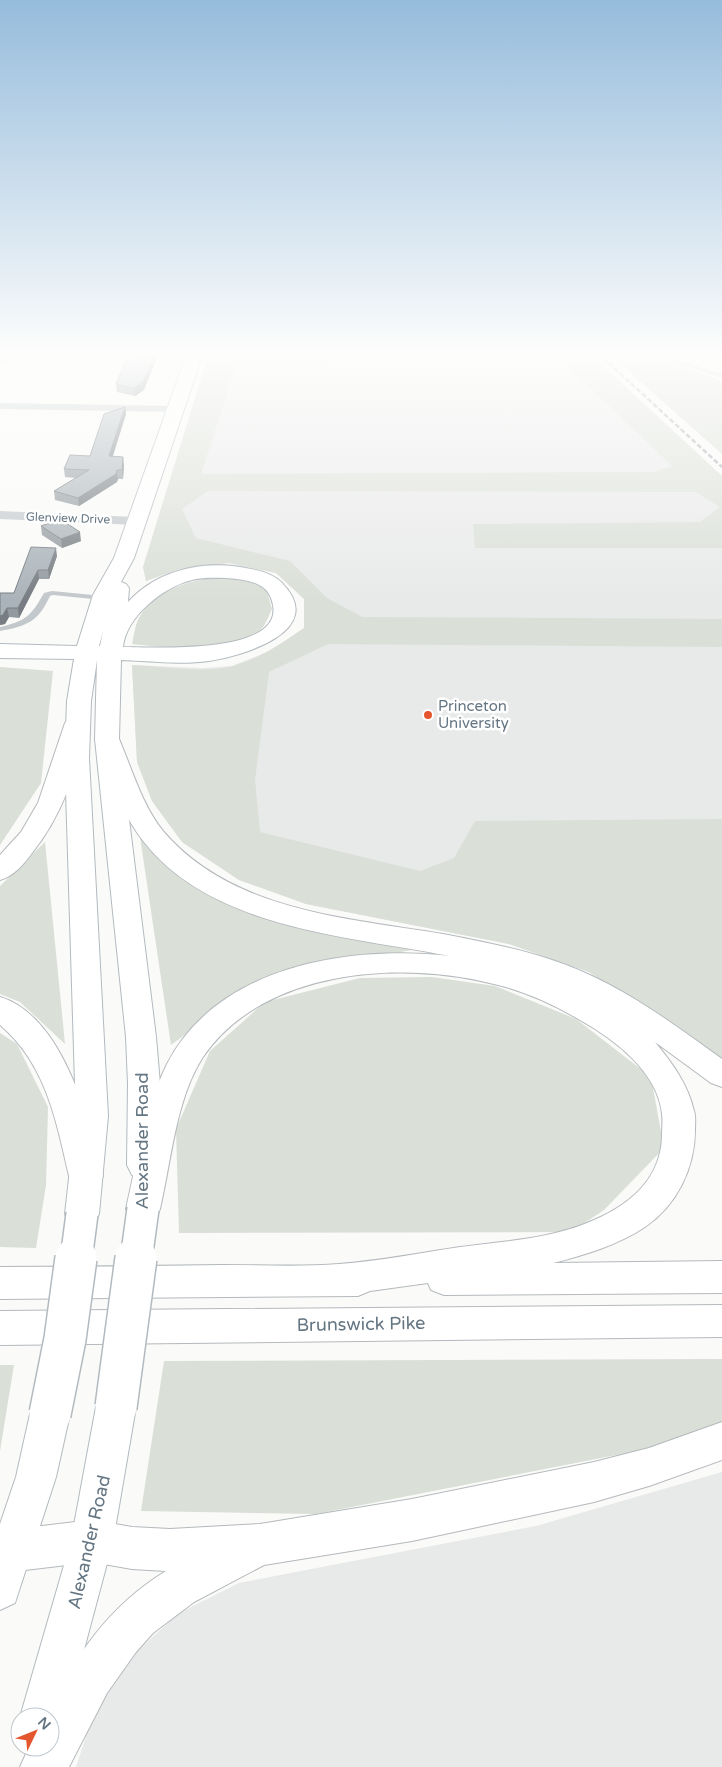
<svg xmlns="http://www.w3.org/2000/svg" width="722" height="1767" viewBox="0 0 722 1767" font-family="'Varela Round',sans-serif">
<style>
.built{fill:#e8e9e9}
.green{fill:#dadfd7}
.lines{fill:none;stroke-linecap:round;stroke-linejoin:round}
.secondary-casing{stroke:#b3babf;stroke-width:2}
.highway-casing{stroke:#b4b9bd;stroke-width:2}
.lane{fill:#c3c8cc;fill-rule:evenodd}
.street{fill:#c3c8cc;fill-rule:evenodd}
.secondary{fill:#fff;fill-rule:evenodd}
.highway{fill:#fff;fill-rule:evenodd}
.rail{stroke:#a2aab0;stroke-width:2.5;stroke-dasharray:5 2.5;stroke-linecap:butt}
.secondary-bridge-far1-casing{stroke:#b3babf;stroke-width:34;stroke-linecap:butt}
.secondary-bridge-casing{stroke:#b3babf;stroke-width:44;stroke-linecap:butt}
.secondary-bridge-far1{stroke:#fff;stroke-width:31}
.secondary-bridge{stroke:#fff;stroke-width:41}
.wall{fill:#929a9f}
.shaded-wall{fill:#777d82}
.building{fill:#aab3b9;stroke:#777d82}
.poi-dot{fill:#e4572e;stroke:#fff;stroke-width:2}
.labels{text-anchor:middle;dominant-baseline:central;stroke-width:5;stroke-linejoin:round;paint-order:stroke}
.far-street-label{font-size:12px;fill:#657683;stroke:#fff}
.poi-label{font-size:15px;fill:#657683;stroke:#fff;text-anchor:start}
.near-street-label{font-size:18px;fill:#657683;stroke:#fff}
</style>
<rect width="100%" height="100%" fill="#fafaf8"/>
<g class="built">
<path d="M209,353H589L722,476V1060L589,972L509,944L306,904L239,880L182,842L152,801L137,762L132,665L203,668L232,666L270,651L304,628V599L276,573L229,563L179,569L146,581L143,567Z"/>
<path d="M722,1472V1767H76L93,1715L135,1653L179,1613L239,1583L536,1526Z"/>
</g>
<g class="green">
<path d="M0,353H51L0,365Z"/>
<path d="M209,353H471L470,363L236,365L201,474L654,472L672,466L564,363L546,353H589L722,476V548H475L473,524L700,522L720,507L696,492L208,491L182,509L196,538L290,561L327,598L362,617L722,619V647L328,644L269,672L255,780L260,832L420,871L454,858L475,821L722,819V1060L589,972L509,944L306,904L239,880L182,842L152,801L137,762L132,665C163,666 201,674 233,666C259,659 282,643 304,628V599L276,573L229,563L179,569L146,581L143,567Z"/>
<path d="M608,353H647L722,381V454Z"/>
<path d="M228,575L266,588L272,609C269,614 266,625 261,629C230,654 169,648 132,644C134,636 135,625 139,618C156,586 196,580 228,575Z"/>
<path d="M0,667L53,671L41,783L0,845Z"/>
<path d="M140,837L244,911L415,949L253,984L171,1045Z"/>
<path d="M45,842L65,1044L20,1002L0,994V886Z"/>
<path d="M432,977L495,986L576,1019L651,1077L664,1148L604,1210L571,1232L179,1233L176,1129L210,1051L265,1002L360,978Z"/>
<path d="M0,1033L17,1044L48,1107L46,1185L36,1248L0,1247Z"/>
<path d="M722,1359V1422L647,1449L316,1514L141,1511L164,1361Z"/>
<path d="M0,1365H14L0,1451Z"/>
</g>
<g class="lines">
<defs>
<g id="secondary">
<path d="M187,353H203L134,558L121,582L126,584L129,588L128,602C159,568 208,559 251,569C262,571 274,575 282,583C329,631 242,656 209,661C180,665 150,661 121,660L119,739L156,1037L160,1084L161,1165L156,1175L144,1179L132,1175L127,1165L128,1084L126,1037L95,739L97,660L91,701L89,758L108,1116L99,1214L94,1224L82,1228L70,1224L65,1214L76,1116L65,758L67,701L74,659L0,658V644L77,646L93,595L114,558ZM226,578C240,579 264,581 270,596C298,657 150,647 123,647C126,617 163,587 192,580C203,577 215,578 226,578ZM103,631L100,646H99Z"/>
<path d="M116,1389L130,1394L136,1407L113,1541L66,1717L59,1733L50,1737V1717H20L71,1541L96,1407L102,1394Z"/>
<path d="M50,1396L64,1401L70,1414L56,1477L15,1603L0,1610V1524L16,1477L30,1414L36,1401Z"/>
</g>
<g id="highway">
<path d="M77,716L85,718L89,723C76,770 63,815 32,853C23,865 14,876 0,880V855L21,832L38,803L65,723L69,718Z"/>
<path d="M107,732L116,734L119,739C132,769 142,805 163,831C231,911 346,918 443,934C479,941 515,948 549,959C613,979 668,1020 722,1059V1087L711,1083L655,1042C672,1063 688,1084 694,1111C696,1116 695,1124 695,1130C695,1168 677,1205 645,1227C618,1245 585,1255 553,1263L722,1261V1293L444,1295L431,1290L428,1283L370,1291L358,1296L0,1299V1267C74,1267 149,1266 223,1265C262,1265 301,1267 339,1264C379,1261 420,1253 460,1247C504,1241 553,1239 594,1220C631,1204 661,1178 662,1136C662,1129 663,1121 662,1114C658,1072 614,1039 580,1020C553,1004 524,991 494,984C400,960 263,969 203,1057C176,1098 171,1162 160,1209L155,1219L143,1223L131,1219L126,1209C137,1160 145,1109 167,1064C218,965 350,945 450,956C349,936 212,929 144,842C120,812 109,774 95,739L98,734Z"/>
<path d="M0,997C63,1016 89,1120 103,1176L98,1186L86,1190L74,1186L69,1176C56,1120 46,1064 0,1025Z"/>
<path d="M722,1305V1337L0,1345V1311Z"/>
<path d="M722,1422V1460L649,1486L594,1502L412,1541L264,1565L194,1602L153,1633L136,1652L107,1693L69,1767H20L29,1747H50V1717H44C74,1658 108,1606 166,1571L132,1569L92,1562L0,1573V1531L92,1520L132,1527L170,1529L260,1524L412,1499L594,1462L649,1448Z"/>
</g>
</defs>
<use href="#secondary" class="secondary-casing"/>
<use href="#highway" class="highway-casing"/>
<g class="lane">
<path d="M657,353H665L677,360L722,374V378L673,362Z"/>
<path d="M52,591L103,596L107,598L103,600L53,595L50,596C38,622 27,626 0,631V627C26,621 31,616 44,593Z"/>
</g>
<g class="street">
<path d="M0,403L176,406L182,409L176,412L0,409Z"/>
<path d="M0,511L136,517L143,521L136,525L0,519Z"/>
</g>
<use href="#secondary" class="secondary"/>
<use href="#highway" class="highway"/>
<path class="rail" d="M598,353L722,467"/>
<defs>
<g id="secondary-bridge-far1">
<path d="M76,1260L82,1214"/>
<path d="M136,1260L143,1209"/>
</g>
<g id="secondary-bridge">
<path d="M116,1407L136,1258"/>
<path d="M50,1414L65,1339L76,1258"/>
</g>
</defs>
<use href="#secondary-bridge-far1" class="secondary-bridge-far1-casing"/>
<use href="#secondary-bridge" class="secondary-bridge-casing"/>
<use href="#secondary-bridge-far1" class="secondary-bridge-far1"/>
<use href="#secondary-bridge" class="secondary-bridge"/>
</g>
<g class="wall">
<path d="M116,384L144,390L135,396L117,392Z"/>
<path d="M125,407L126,414L113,456L124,465L123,479H118L117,482L79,506L55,500L54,491L76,478L65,477L64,469L90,456Z"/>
<path d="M41,526L81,541L62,548L42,535Z"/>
<path d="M31,547L57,556L49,579H39L19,618L9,617L5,624L0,625V593H14Z"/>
</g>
<g class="shaded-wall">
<path d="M155,353H159L144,390L135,396L134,388Z"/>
<path d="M125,407L126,414L110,464L109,456Z"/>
<path d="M123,457L124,465L123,479L122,470Z"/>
<path d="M117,470L118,479L117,482L79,506L78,498Z"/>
<path d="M80,532L81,541L62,548L61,539Z"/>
<path d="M56,548L57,556L49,579L48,570Z"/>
<path d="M38,570L39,579L19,618L18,608Z"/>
<path d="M7,608L9,617L5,624L0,625V616Z"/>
</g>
<g class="building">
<path d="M136,353H155L143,382L134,388L116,384L126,360H133Z"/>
<path d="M125,407L109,456L123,457L122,470H117L116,474L78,498L54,491L89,470L64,469L70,455L90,456L104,414Z"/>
<path d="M60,519L80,532L61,539L41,526Z"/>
<path d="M31,547L56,548L48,570H38L18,608H7L3,615L0,616V593H14Z"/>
</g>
<linearGradient id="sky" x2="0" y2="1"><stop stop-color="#96bcdc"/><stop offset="0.59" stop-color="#fdfdfc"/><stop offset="1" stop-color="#fdfdfc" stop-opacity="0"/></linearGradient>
<rect width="722" height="601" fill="url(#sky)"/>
<circle class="poi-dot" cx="428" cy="715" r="5"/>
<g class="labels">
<g class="far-street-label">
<text transform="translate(68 518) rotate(2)">Glenview Drive</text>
</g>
<g class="poi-label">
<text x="438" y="706">Princeton<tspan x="438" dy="17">University</tspan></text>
</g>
<g class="near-street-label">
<text transform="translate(142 1141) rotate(-90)">Alexander Road</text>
<text transform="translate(361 1324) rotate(-1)">Brunswick Pike</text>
<text transform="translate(89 1542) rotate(-77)">Alexander Road</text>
</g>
</g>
<g transform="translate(35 1732) rotate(47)"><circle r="24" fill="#ffffff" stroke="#c1c8cd"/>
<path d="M0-4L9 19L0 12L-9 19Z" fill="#e4572e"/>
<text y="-8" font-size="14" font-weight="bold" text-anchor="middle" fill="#657683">N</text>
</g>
</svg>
